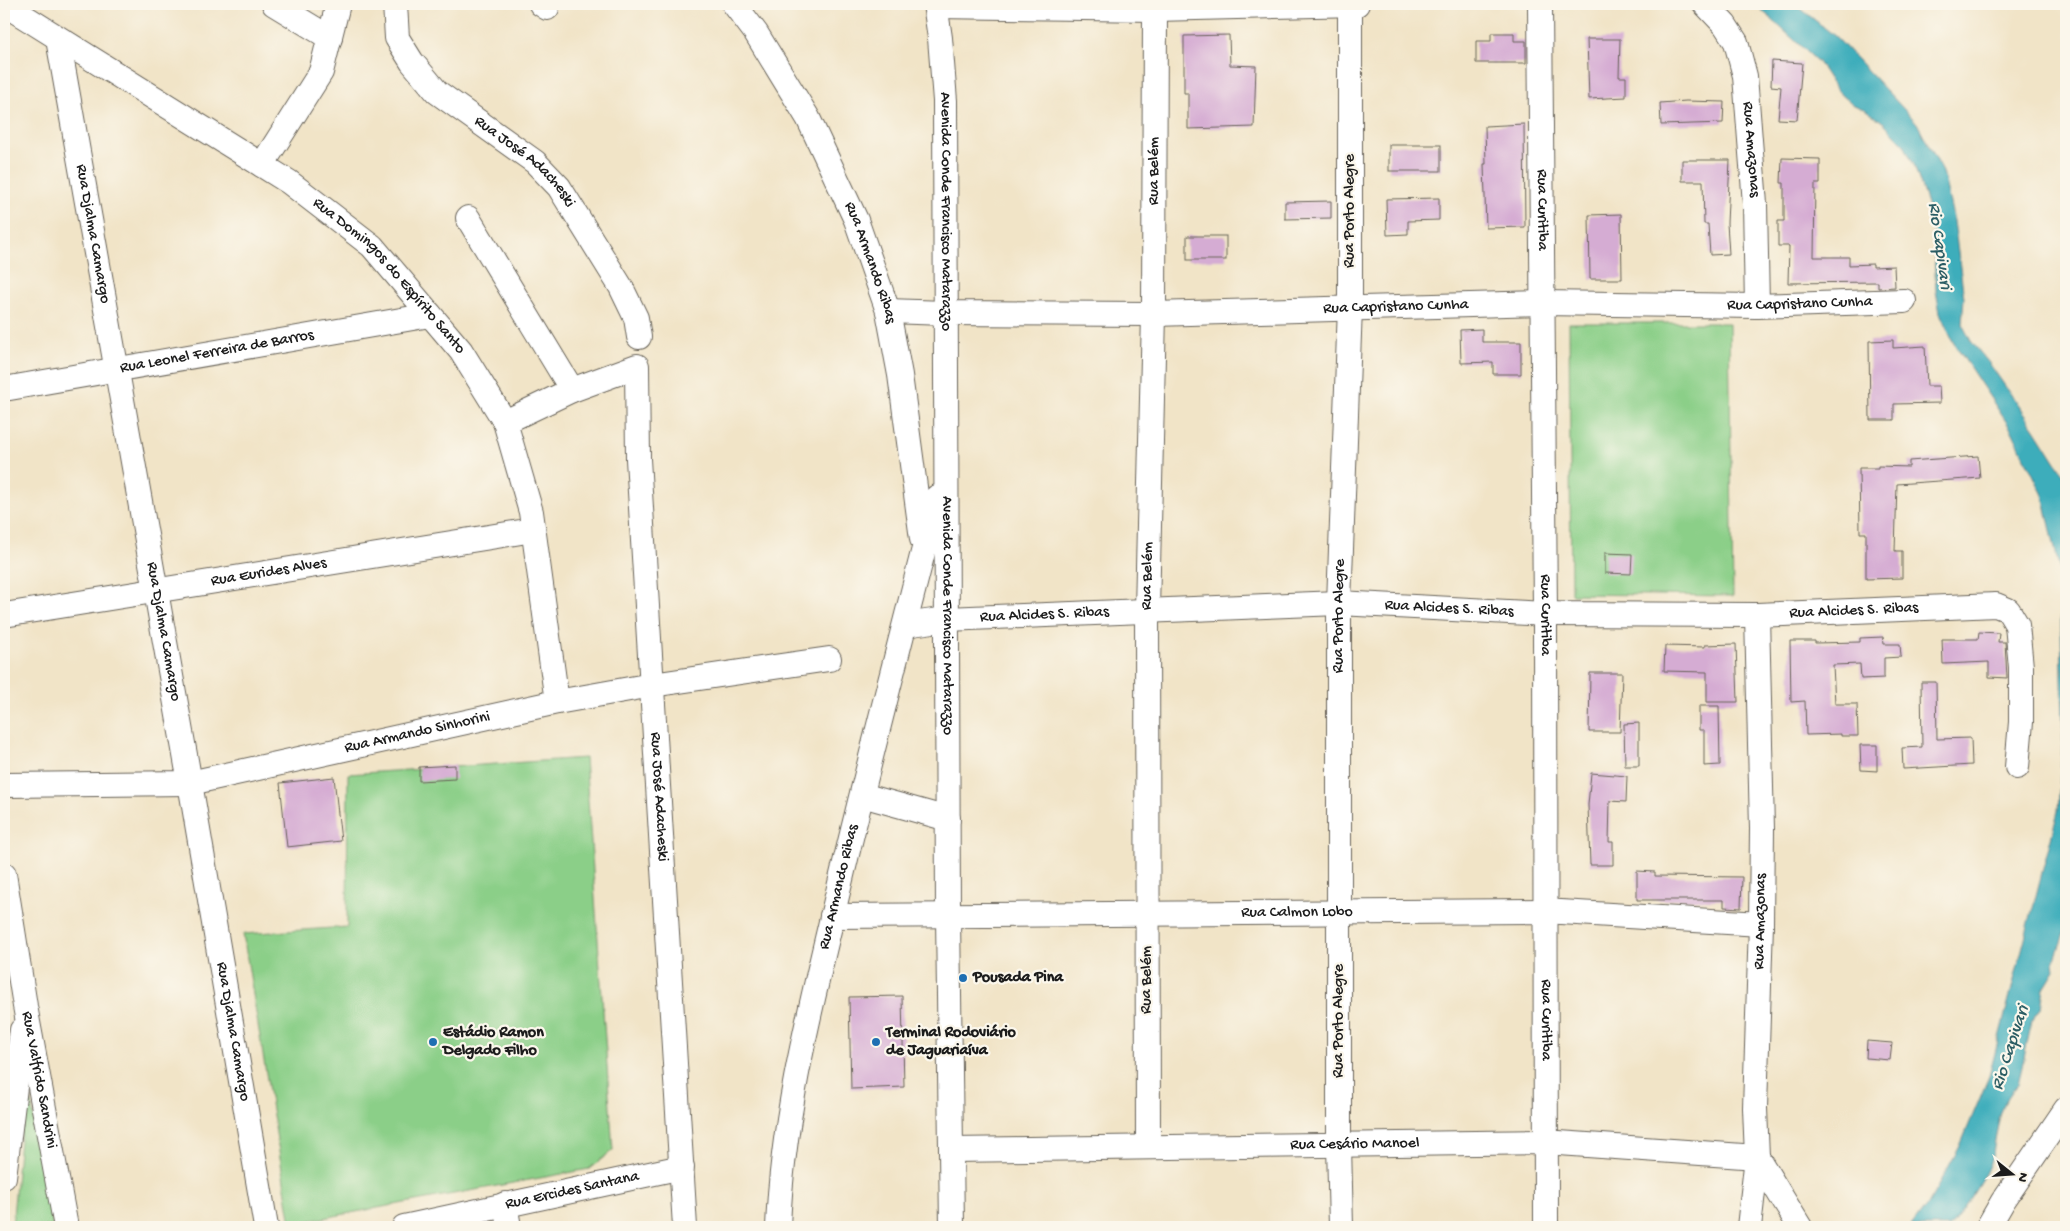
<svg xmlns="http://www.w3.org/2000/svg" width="2070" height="1231" viewBox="0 0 2070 1231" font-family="'Gochi Hand',sans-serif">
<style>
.green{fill:#8bcf88;stroke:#547652}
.water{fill:#3eadbb;stroke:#2d646c}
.building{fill:#d5acd3}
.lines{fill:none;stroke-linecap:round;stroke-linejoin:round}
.minor-casing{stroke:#676258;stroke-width:26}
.minor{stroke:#fff;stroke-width:24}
.poi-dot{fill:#1f6fb2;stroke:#fbf7ec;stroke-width:2}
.labels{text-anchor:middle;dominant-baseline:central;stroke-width:4.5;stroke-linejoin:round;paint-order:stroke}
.street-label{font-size:16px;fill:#1c1c1c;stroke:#fbf7ec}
.poi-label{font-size:16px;font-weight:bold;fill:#1c1c1c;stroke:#fbf7ec;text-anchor:start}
.water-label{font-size:18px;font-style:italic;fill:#2b5d64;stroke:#fbf7ec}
</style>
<rect width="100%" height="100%" fill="#fbf7ec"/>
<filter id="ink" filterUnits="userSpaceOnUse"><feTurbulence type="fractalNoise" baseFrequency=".02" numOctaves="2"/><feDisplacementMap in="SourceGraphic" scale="10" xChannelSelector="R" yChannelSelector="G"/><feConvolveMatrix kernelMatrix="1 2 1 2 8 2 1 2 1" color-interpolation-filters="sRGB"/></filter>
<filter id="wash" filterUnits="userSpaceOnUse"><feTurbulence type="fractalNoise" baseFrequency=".0096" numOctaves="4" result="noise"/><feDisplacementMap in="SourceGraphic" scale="20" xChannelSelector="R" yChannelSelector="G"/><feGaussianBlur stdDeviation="1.12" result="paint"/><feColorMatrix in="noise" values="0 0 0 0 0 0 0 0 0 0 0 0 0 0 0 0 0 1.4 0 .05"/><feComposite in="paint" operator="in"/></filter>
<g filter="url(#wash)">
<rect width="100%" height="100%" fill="#f1e4c7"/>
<g class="green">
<path d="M1569,323H1729L1733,596L1571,594Z"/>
<path d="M585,758L613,1150L589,1169L296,1223L290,1218L243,934L347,927L348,774Z"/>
<path d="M26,1075L53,1227H12Z"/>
</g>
<path class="water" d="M1755,4H1795L1836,37L1917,123L1943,172L1954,221L1964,298L1962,324L1971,341L1989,363L2035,429L2066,478V928L2054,962L2055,970L2044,988L2041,1008L2032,1021L2018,1085C1997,1105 1998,1131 1992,1157C1986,1178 1963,1209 1950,1227H1911L1928,1204L1960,1146L1989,1076L2058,811L2063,733L2060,571L2043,495L2011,429L1953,342L1940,313L1936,291L1933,233L1929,210L1914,165L1903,143L1884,123L1866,110L1854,105L1837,91L1818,62Z"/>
<g id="blocks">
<g class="building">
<path d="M1491,33H1514V41H1526V63H1476V41H1491Z"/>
<path d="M1229,35L1230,65L1256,66L1254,127L1188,129V93H1184V36Z"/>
<path d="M1587,39H1620L1619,77H1626V97L1589,99Z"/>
<path d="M1772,61L1802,63L1797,120L1778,119L1781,87L1771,86Z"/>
<path d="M1686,101L1724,102L1723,123L1661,125L1660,103Z"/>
<path d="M1524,124L1525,227L1486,228L1484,164H1486L1485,126Z"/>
<rect x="1389" y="145" width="52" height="26"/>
<path d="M1782,158L1820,159V184H1815L1814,257H1849V265L1873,264V267L1894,266L1895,287L1878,288V282L1788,283L1789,246H1778V221H1784V183H1781Z"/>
<path d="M1682,160H1730L1727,223L1729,254L1710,255L1708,224H1704L1703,181H1682Z"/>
<path d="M1439,198V220L1408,221V234L1387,235L1386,199Z"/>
<path d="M1331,201V218L1285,219V202Z"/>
<path d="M1621,214L1622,279H1590L1589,215Z"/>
<rect x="1187" y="236" width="39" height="24"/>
<path d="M1482,329V342H1521V374H1493V362L1461,363L1460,330Z"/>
<path d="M1893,340V348L1925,346L1927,386H1939L1940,403L1894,404V420H1870L1869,341Z"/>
<path d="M1978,456L1980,478L1897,484L1895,551H1902V578L1866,579V533H1860L1859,468H1878V466L1909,467V461Z"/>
<path d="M1605,553L1632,554L1631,574L1605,573Z"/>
<path d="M1979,632L1999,633L1998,642H2005L2007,678L1989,677V662L1943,664L1942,639H1978Z"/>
<path d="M1883,637L1884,644H1900L1901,657L1884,658V678L1861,679L1860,664L1833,665L1835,704H1857L1858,736H1841V734L1806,735L1805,701L1791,702L1790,641H1815V643L1860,642V638Z"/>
<path d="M1736,644L1738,702H1707V672L1664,671L1665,646L1705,647V645Z"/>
<path d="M1590,673H1622L1620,732H1589Z"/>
<path d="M1921,682H1936L1937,739L1971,738L1972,765L1903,769L1902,748L1922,747Z"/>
<path d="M1699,706H1719L1720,765L1704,766V730H1699Z"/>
<path d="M1639,723V766H1625L1624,724Z"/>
<path d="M1860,745H1877V771L1861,770Z"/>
<path d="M455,765V779L419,781V767Z"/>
<path d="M1591,773L1627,776L1626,802L1610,801L1609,842H1613V865H1590L1588,805Z"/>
<path d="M334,777L341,841L287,847L280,783Z"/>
<path d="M1637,871L1655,872V876L1742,877L1741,908L1724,907V900H1637Z"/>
<path d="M902,996L904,1087L851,1089L849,997Z"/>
<path d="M1867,1041L1892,1043L1890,1060L1866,1058Z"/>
</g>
</g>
</g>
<g filter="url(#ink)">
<use href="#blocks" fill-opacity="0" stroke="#676258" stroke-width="1"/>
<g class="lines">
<defs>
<g id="minor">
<path id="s1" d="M4,4L289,182L372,246L461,351L505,422L531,512L557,702"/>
<path d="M274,4L330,38"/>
<path id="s2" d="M395,4L397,38L412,62L437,92L535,162L559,187L621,287L636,318L639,337"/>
<path d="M541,4L547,8"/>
<path id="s3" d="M734,4L756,33L808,118L856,220L888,311L900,375L922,539"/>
<path id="s4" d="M935,4L940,38L945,101L948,916L952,1227"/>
<path id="s5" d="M1540,4L1545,614L1546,1227"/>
<path id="s6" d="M1705,4L1725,25L1736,42L1745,76L1755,204L1757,306"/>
<path d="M936,6L1155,9L1357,4"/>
<path id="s7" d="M58,39L190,783L266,1227"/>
<path d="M262,165L321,72L338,4"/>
<path d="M468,218L572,390"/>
<path id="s8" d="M888,311L945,313L1154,314L1541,303L1757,306L1904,301"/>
<path id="s9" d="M4,389L430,315"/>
<path id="s10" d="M505,422L572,390L637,366L638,459L685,1227"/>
<path id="s11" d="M4,615L533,530"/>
<path id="s12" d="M905,625L947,619L1339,603L1545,614L1757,615L1996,605L2008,610L2017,625L2021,667V722L2017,767"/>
<path id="s13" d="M4,785L190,783L557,702L652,685L829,659"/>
<path d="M862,795L948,819"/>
<path id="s14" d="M4,874L25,1006L66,1227"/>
<path id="s15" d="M832,916L1544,911L1761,924"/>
<path id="s16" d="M1148,1147L1147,610L1154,314L1155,4"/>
<path id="s17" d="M951,1150L1545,1142L1757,1157L1800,1227"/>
<path d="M4,1177L22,1030"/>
<path d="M505,1204L509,1227"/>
<path id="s18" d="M404,1227L682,1167"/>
<path id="s19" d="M778,1227C782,1125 806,1026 830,926C863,783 901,640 937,497"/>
<path id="s20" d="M1341,1227L1339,1145V603L1350,307V4"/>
<path id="s21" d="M1749,1227L1757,1157L1755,1108L1761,924L1762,829L1757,615"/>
<path d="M1988,1227L2003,1201L2066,1109"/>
</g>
</defs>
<use href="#minor" class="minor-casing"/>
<use href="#minor" class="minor"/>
</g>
</g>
<g class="poi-dot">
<circle cx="963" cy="978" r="5"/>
<circle cx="433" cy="1042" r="5"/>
<circle cx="876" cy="1042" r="5"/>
</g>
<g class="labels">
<g class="street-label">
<text stroke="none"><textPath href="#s6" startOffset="158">Rua Amazonas</textPath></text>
<text stroke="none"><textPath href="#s2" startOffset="214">Rua José Adacheski</textPath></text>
<text stroke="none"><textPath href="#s16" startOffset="976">Rua Belém</textPath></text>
<text stroke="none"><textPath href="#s4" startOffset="208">Avenida Conde Francisco Matarazzo</textPath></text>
<text transform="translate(1350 211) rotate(-90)">Rua Porto Alegre</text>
<text stroke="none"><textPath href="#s5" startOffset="206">Rua Curitiba</textPath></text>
<text stroke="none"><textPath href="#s7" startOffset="198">Rua Djalma Camargo</textPath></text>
<text stroke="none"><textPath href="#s3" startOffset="294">Rua Armando Ribas</textPath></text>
<text stroke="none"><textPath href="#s1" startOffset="474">Rua Domingos do Espírito Santo</textPath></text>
<text stroke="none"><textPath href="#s8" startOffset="912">Rua Capristano Cunha</textPath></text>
<text stroke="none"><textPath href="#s8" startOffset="508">Rua Capristano Cunha</textPath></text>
<text stroke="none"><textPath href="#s9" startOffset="216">Rua Leonel Ferreira de Barros</textPath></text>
<text stroke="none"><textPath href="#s11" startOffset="268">Rua Eurides Alves</textPath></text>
<text stroke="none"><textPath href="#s16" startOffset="571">Rua Belém</textPath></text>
<text stroke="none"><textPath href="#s12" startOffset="545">Rua Alcides S. Ribas</textPath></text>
<text stroke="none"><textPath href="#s12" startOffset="950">Rua Alcides S. Ribas</textPath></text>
<text stroke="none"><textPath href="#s12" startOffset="140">Rua Alcides S. Ribas</textPath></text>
<text stroke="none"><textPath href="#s5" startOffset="611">Rua Curitiba</textPath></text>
<text stroke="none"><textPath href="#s4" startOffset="612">Avenida Conde Francisco Matarazzo</textPath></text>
<text stroke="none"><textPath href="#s20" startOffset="611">Rua Porto Alegre</textPath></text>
<text stroke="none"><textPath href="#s7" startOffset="602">Rua Djalma Camargo</textPath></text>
<text stroke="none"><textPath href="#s13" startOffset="419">Rua Armando Sinhorini</textPath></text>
<text stroke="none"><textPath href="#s10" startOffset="575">Rua José Adacheski</textPath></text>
<text stroke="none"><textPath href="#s19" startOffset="346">Rua Armando Ribas</textPath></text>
<text stroke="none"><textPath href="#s15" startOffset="465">Rua Calmon Lobo</textPath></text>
<text stroke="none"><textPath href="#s21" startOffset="306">Rua Amazonas</textPath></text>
<text transform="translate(1147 980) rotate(-90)">Rua Belém</text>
<text stroke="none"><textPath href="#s5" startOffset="1016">Rua Curitiba</textPath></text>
<text transform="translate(1339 1021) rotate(-90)">Rua Porto Alegre</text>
<text stroke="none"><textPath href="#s7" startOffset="1008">Rua Djalma Camargo</textPath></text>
<text stroke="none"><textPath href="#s14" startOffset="209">Rua Valfrido Sandrini</textPath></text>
<text stroke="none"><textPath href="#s17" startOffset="404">Rua Cesário Manoel</textPath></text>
<text stroke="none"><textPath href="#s18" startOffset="172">Rua Ercides Santana</textPath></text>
</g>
<g class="poi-label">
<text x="973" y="978">Pousada Pina</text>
<text x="443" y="1033">Estádio Ramon<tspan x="443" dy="18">Delgado Filho</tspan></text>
<text x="886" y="1033">Terminal Rodoviário<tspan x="886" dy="18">de Jaguariaíva</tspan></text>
</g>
<g class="water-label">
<text transform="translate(1939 246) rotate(82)">Rio Capivari</text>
<text transform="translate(2011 1048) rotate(-72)">Rio Capivari</text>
</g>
</g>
<rect width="2070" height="1231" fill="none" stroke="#fbf7ec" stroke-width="20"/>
<g transform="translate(2012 1174) rotate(107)" stroke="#fbf7ec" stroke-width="4" paint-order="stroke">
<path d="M0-4L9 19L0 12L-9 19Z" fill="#1c1c1c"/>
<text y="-8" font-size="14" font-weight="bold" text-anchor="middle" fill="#1c1c1c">N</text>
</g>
</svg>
